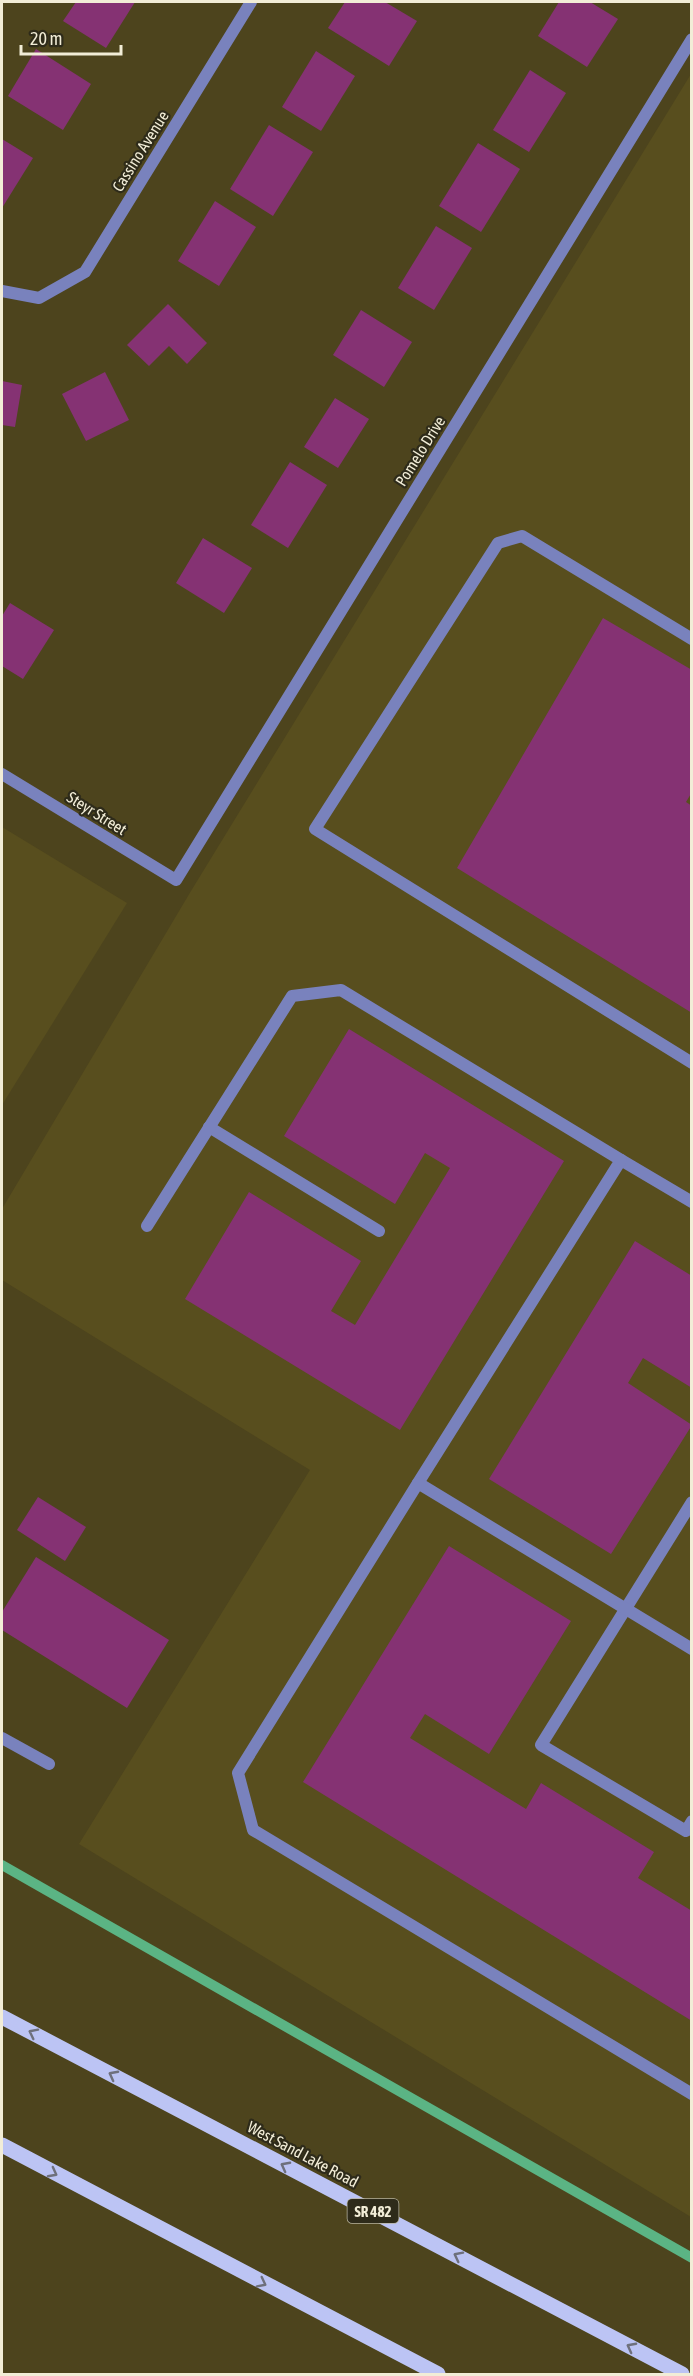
<svg xmlns="http://www.w3.org/2000/svg" width="693" height="2376" viewBox="0 0 693 2376" font-family="'Asap Condensed',sans-serif">
<style>
.built{fill:#584e1e}
.lines{fill:none;stroke-linecap:round;stroke-linejoin:round}
.stream{stroke:#5bb484;stroke-width:10}
.building{fill:#853273}
.lane{stroke:#7982bd;stroke-width:12}
.street{stroke:#7982bd;stroke-width:12}
.primary{stroke:#bcc4f4;stroke-width:15}
.oneway{stroke:#6e707c}
.labels{text-anchor:middle;dominant-baseline:central;stroke-width:4.5;stroke-linejoin:round;paint-order:stroke}
.shield{fill:#2e2b1a;stroke:#b7b39e;stroke-width:1.5}
.shield-label{font-size:15px;font-weight:bold;fill:#f2edd7}
.street-label{font-size:16px;fill:#f2edd7;stroke:#2e2b1a}
</style>
<rect width="100%" height="100%" fill="#4d441d"/>
<g class="built">
<path d="M691,74V2217L79,1844L310,1470L2,1280V1209L191,891Z"/>
<path d="M2,827L127,903L2,1105Z"/>
</g>
<g class="lines">
<path class="stream" d="M2,1865L692,2258"/>
</g>
<g class="building">
<path d="M76,2H135L106,48L63,21Z"/>
<path d="M345,2H385L417,21L389,66L328,28Z"/>
<path d="M559,2H590L618,19L587,67L538,36Z"/>
<path d="M36,49L91,84L63,130L8,96Z"/>
<path d="M316,51L355,76L321,131L282,107Z"/>
<path d="M530,70L566,93L529,152L493,130Z"/>
<path d="M269,125L313,152L273,216L230,189Z"/>
<path d="M2,139L33,158L2,208Z"/>
<path d="M478,143L520,169L481,232L439,206Z"/>
<path d="M215,201L256,227L219,286L178,261Z"/>
<path d="M436,226L472,248L434,310L398,288Z"/>
<path d="M168,304L207,343L187,364L169,346L149,366L127,345Z"/>
<path d="M361,310L412,342L384,387L333,355Z"/>
<path d="M105,372L129,420L86,441L62,394Z"/>
<path d="M2,381L22,385L15,427L2,425Z"/>
<path d="M335,398L369,419L338,468L304,447Z"/>
<path d="M290,462L327,485L288,548L251,525Z"/>
<path d="M203,538L252,568L224,613L176,583Z"/>
<path d="M10,603L54,630L23,679L2,666V616Z"/>
<path d="M603,618L692,670V792L686,802L692,806V1013L457,868Z"/>
<path d="M349,1029L564,1161L400,1430L185,1299L249,1192L361,1261L331,1311L355,1325L450,1168L425,1153L395,1204L284,1136Z"/>
<path d="M635,1241L692,1276V1388L643,1358L628,1383L692,1425L611,1554L489,1479Z"/>
<path d="M38,1497L86,1527L65,1561L17,1530Z"/>
<path d="M449,1546L571,1621L489,1754L425,1714L410,1738L526,1809L541,1783L654,1852L638,1878L692,1911V2021L303,1782Z"/>
<path d="M36,1557L169,1640L127,1708L2,1630V1612Z"/>
</g>
<g class="lines">
<g class="lane">
<path d="M692,639L522,536L498,543L315,829L692,1063"/>
<path d="M209,1127L379,1231"/>
<path d="M621,1160L692,1202"/>
<path d="M147,1226L292,996L341,990L621,1160L418,1483"/>
<path d="M692,1502L541,1745L686,1831L692,1821"/>
<path d="M692,1649L418,1483L238,1773L253,1830L692,2094"/>
<path d="M2,1738L49,1764"/>
</g>
<g class="street">
<path d="M2,291L39,298L85,272L251,2"/>
<path d="M2,774L176,880L692,39"/>
</g>
<g class="primary">
<path d="M2,2017L682,2374"/>
<path d="M2,2145L438,2374"/>
</g>
</g>
<defs><path id="oneway-chevron" d="M-2-3.5L2.5 0L-2 3.5" fill="none" stroke-width="1.6" stroke-linecap="round" stroke-linejoin="round" transform="scale(1.5)"/></defs>
<g class="oneway">
<use href="#oneway-chevron" transform="translate(33 2033) rotate(-153)"/>
<use href="#oneway-chevron" transform="translate(113 2075) rotate(-152)"/>
<use href="#oneway-chevron" transform="translate(285 2166) rotate(-152)"/>
<use href="#oneway-chevron" transform="translate(53 2173) rotate(28)"/>
<use href="#oneway-chevron" transform="translate(458 2256) rotate(-153)"/>
<use href="#oneway-chevron" transform="translate(262 2283) rotate(27)"/>
<use href="#oneway-chevron" transform="translate(631 2347) rotate(-152)"/>
</g>
<g class="labels">
<rect class="shield" x="347.5" y="2199" width="51" height="24" rx="4.5"/>
<g class="shield-label">
<text x="373" y="2211">SR 482</text>
</g>
<g class="street-label">
<text transform="translate(140 151) rotate(-58)">Cassino Avenue</text>
<text transform="translate(420 451) rotate(-58)">Pomelo Drive</text>
<text transform="translate(97 813) rotate(32)">Steyr Street</text>
<text transform="translate(303 2154) rotate(28)">West Sand Lake Road</text>
</g>
</g>
<rect width="693" height="2376" fill="none" stroke="#f2edd7" stroke-width="6"/>
<path d="M21 45v9h100v-9" fill="none" stroke="#f2edd7" stroke-width="3"/>
<text x="30" y="45" font-size="18" fill="#f2edd7" stroke="#2e2b1a" stroke-width="4.5" paint-order="stroke">20 m</text>
</svg>
